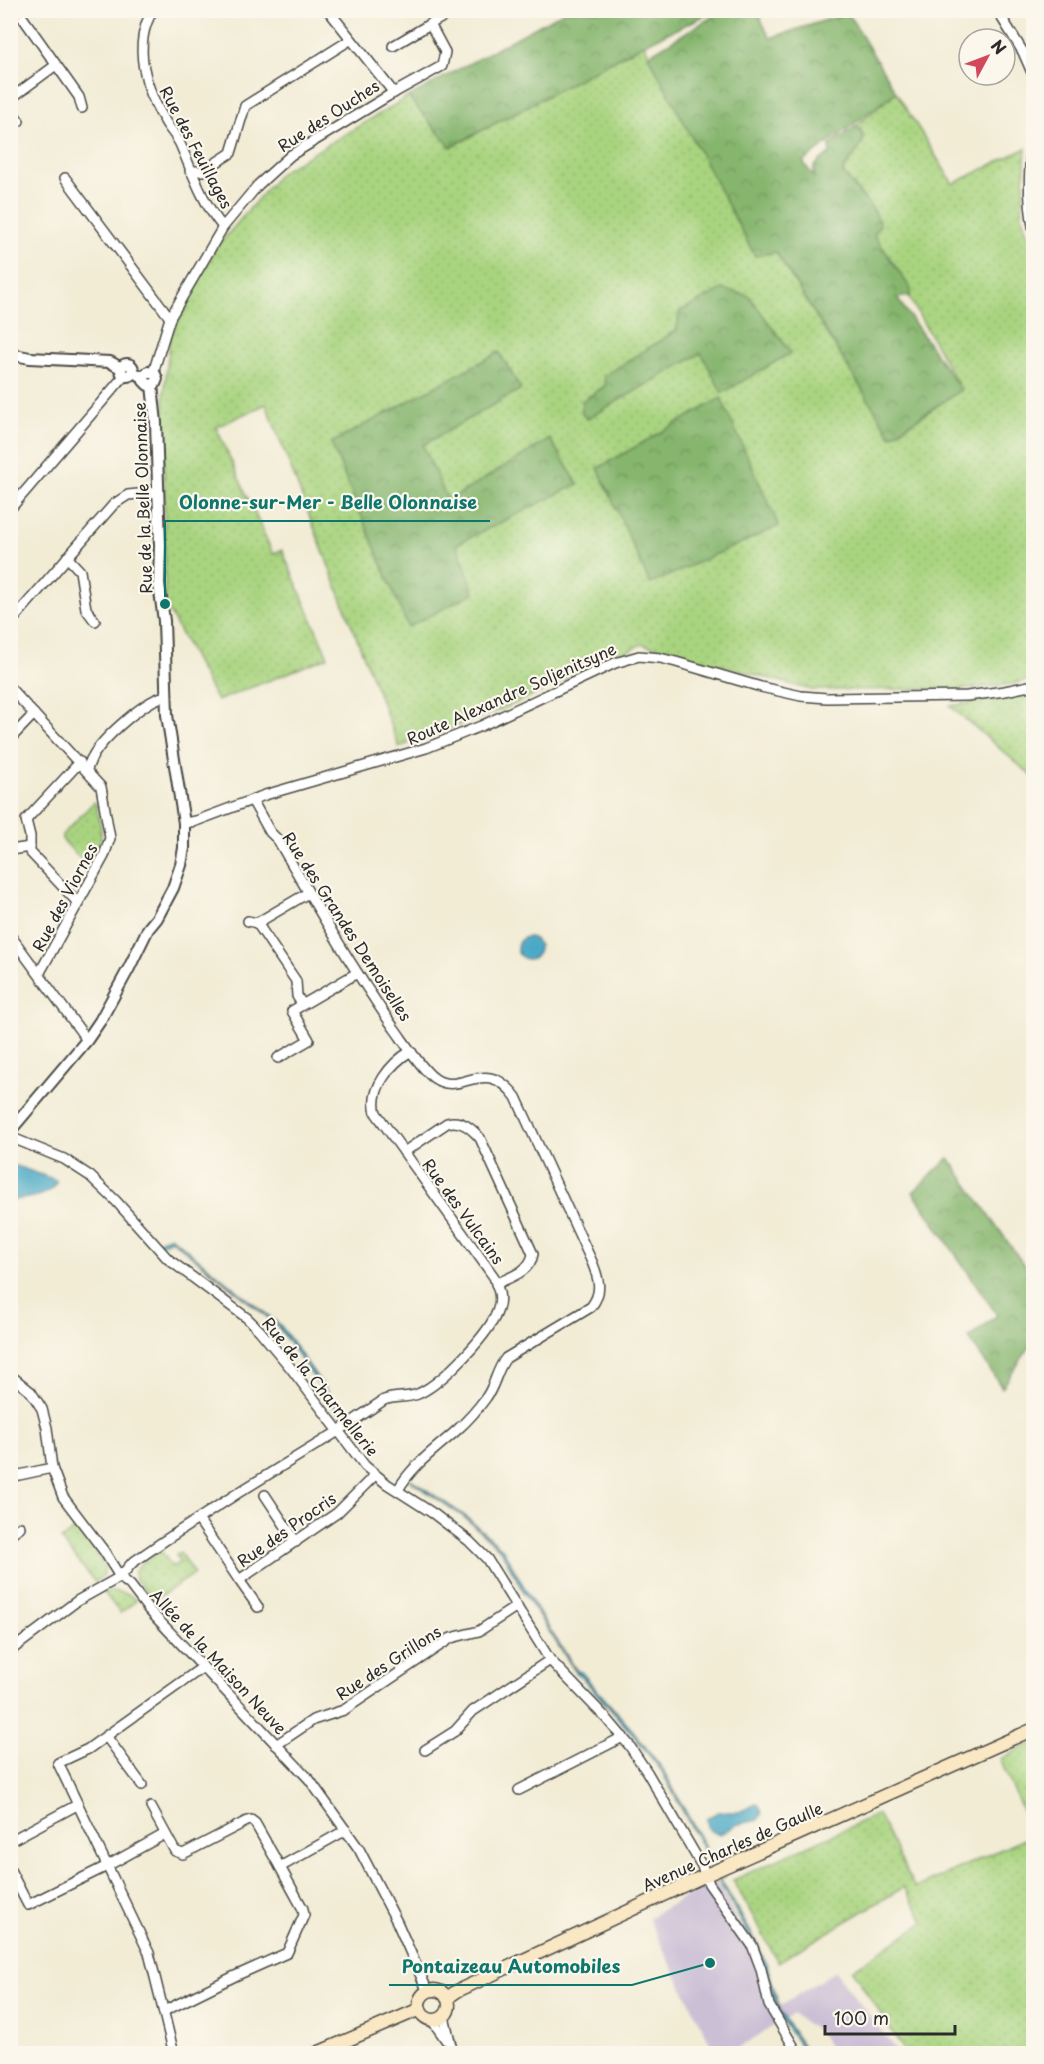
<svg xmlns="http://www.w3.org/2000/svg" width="1044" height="2064" viewBox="0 0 1044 2064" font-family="'Playpen Sans',sans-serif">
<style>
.industrial{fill:#cbbfd5}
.grass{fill:url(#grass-dots);stroke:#6a8055;stroke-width:1.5}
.forest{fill:url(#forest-crowns);stroke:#58704c;stroke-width:1.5}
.water{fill:#47a8c6;stroke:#396a78;stroke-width:1.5}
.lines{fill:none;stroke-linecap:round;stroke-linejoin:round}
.minor-casing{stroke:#494844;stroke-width:12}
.tertiary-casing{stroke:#494844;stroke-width:14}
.secondary-casing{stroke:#494844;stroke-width:15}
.minor{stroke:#fff;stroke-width:9}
.tertiary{stroke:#fff;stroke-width:10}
.secondary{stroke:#fae7c3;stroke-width:12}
.labels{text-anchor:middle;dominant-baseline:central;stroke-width:4.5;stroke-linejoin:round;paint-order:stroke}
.street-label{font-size:16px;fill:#2b2b2b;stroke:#fbf7ec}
.leader{fill:none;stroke:#0f766e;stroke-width:2}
.callout-dot{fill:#0f766e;stroke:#fbf7ec;stroke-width:2}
.callout-label{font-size:18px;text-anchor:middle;font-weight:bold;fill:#0f766e;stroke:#fbf7ec;stroke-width:4.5;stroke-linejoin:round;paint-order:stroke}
</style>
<defs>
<pattern id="grass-dots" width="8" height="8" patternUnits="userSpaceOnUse" patternTransform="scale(1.5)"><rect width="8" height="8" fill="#a9d47f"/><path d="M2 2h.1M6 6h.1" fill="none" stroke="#92b66e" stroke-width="1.8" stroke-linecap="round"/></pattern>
<pattern id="forest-crowns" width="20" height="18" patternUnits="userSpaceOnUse" patternTransform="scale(1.5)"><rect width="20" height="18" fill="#86b66e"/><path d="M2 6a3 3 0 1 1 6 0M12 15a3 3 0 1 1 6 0" fill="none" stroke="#6e945b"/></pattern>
</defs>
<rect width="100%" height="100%" fill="#fbf7ec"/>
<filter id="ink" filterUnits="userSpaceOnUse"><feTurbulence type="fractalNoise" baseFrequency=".0167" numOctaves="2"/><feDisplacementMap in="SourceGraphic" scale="12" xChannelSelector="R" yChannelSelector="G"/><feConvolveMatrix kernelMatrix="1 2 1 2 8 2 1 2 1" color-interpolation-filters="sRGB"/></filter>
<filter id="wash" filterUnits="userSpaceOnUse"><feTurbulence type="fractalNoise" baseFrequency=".008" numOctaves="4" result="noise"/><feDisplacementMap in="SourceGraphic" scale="24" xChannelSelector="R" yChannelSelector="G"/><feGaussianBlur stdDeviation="1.35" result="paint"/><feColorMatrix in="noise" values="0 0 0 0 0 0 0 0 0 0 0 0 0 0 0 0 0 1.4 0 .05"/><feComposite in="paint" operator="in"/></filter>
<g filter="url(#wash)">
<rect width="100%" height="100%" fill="#f2ecd5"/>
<path class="industrial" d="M715,1880L781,2005L835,1971L898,2053H834L819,2032L793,2014L730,2053H715L648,1918Z"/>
<g class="grass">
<path d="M644,44L755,256L776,252L892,436L961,390L874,235L875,212L843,173C848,159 861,152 864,137L856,126L896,92L953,184L1026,148L1022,217L1034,254L1033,678L1013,684L967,689L812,690L642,644L505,708L399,747L266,404L216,427L273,554L282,550L328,657L217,701L165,604L164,394L170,337L216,248L281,172L408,97L451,147Z"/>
<path d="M1033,693H1034L1033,777L950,706Z"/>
<path d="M94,802L96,804C103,837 105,838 88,867L62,839V835Z"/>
<path d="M79,1526L105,1568L103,1577L95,1582L61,1540Z"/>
<path d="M161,1551L172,1567L180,1562L176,1555L180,1552L194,1574L153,1601L136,1580L135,1570L148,1557Z"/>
<path d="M113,1591L130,1595L136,1601L120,1613L104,1593Z"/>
<path d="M1033,1742V2053H906L852,1970L924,1922L904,1887L778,1962L733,1880L878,1814L915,1888L1033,1835L1000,1759Z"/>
</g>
<g class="forest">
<path d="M565,11H715L644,44L451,147L408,97Z"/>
<path d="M722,11H757L770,38L848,13L896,92L803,162L814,177V166L830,152V145L856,126C876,142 848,156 843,173L875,212L880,224L874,235L911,289L910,296L897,298L961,390L891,436L776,252L755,256L648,55Z"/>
<path d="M722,289L749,296L791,353L722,393L701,353L587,419L582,414V401L605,386L604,376L677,330L679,312Z"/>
<path d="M499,352L521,389L423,445L448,501L550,439L578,484L457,544L474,593L408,627L331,443Z"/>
<path d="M721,398L779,526L650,584L598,468Z"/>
<path d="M949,1158L1033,1278V1342L1002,1388L969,1338L997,1315L913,1192Z"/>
</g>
<g class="water">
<circle cx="528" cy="948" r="11"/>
<path d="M11,1164L56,1180V1184C48,1197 24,1199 11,1200Z"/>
<path d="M170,1236L281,1326L345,1417L343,1419L276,1324L171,1239L158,1246L155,1242Z"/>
<path d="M411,1479L465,1516L502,1548L539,1613L577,1671L581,1672L634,1732L662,1768L710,1857L708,1858L661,1770L635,1737L581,1676L577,1674L528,1599L500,1549L464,1517L411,1481Z"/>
<path d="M756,1804L759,1805L762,1813L758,1820C752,1822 745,1822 739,1824C725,1828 722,1841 708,1828L707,1818L718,1812H739Z"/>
<path d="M720,1879L757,1943L768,1968L781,2013L807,2053H805L778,2015L776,2003L757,1949L718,1880Z"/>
</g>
</g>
<g filter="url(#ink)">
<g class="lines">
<defs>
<g id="minor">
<path d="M153,10C131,45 146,91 166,123C171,131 178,138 181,146C193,174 203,204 223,227"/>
<path d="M328,10L394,93"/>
<path d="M997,10L1023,52L1034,77"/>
<path d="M18,11L79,97L82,108"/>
<path d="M393,46L430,24"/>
<path d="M10,99L56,65"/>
<path d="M10,109L19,121"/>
<path d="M1034,124C1030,162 1026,193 1034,231"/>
<path d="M190,171H203L231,153L245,106L350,40"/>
<path d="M65,178L170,318"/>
<path d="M153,373L170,318L223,227L258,185L291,155L388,96L442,66L445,52L430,24L455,10"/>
<path d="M10,509L124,376"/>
<path d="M67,557L80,571L86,609L95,621"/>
<path d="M10,623L114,504L128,495L158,492"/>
<path d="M10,688L101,787L110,838L104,856L39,974"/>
<path d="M10,739L34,714"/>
<path d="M87,769C89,765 90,760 93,756C103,738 146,699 166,696"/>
<path d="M252,800L270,832L278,840C315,904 352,968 394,1028C403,1040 422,1070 434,1078C461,1098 484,1054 516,1097L592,1262C599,1279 603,1292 591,1307L506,1358C496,1370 495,1387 485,1399C477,1410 467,1421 457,1430C436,1449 412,1465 398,1490"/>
<path d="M184,823L196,821L265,795L426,748L481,726L615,663L639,656L660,658L676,662L761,687L801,696L827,698L967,696L1005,691L1034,685"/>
<path d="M10,850L30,847"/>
<path d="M79,904L30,852V836L26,820L80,762"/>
<path d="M248,921L257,923L308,893"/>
<path d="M257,923L296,981L297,996L302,1004"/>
<path d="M10,935L87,1040"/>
<path d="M278,1058L309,1040L292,1011L357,973"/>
<path d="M10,1137L64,1159L90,1176L116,1201L168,1259L247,1318L260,1331L290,1367L365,1466L387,1484L434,1514L469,1541L487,1559L550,1660L607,1719L629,1745L647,1772L702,1866L709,1884L752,1945L761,1969L769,2005L798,2054"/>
<path d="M404,1152L447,1123C461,1119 471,1128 480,1138L533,1254C530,1272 510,1277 496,1284"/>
<path d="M10,1375L31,1392L42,1409L47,1428L52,1468L63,1497L104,1551L120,1577L130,1585L149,1610L309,1779L359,1849L397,1922L428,1992"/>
<path d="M10,1477L52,1468"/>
<path d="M265,1495L296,1542"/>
<path d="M198,1519L239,1580L337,1513L375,1475"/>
<path d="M10,1534L20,1527"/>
<path d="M239,1580L258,1607"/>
<path d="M10,1651L77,1601L120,1577L132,1563L164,1541L238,1493L337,1432L384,1400C396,1395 409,1399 420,1393C443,1382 491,1333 498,1309C502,1297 498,1288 494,1277L376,1113C369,1089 391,1063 411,1051"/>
<path d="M106,1736L142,1785"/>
<path d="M276,1745L313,1720L344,1710L451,1638L479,1631L517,1606"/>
<path d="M425,1750L455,1731L473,1711L550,1660"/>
<path d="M519,1790L623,1737"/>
<path d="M151,1807L175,1851L183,1854L247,1821L251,1820L255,1823L280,1867"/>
<path d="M10,1841L77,1805"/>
<path d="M10,1870L28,1905L107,1866L165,1834"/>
<path d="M164,2011L235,1976L287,1953L304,1915L303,1909L280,1867L346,1830"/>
<path d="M444,2016L453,2054"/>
<path d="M432,2020L446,2040"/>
<path d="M174,2054L149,1953L58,1763L88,1749L203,1667"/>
</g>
<g id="tertiary">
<path d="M10,354L30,358L110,362L121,368"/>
<circle cx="127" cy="370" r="6"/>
<path d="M132,372L144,377V381L148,385L155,384L157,379L155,374L148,372L144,377"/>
<path d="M10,1131L87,1040L100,1021L129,968L148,929L157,918L173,888L181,865L184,848V823L167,715L164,621L159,584L160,545L156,423L152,385"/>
</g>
<g id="secondary">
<path d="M10,17L19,10"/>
<circle cx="434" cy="2005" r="15"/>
<path d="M447,1998L457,1991L706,1875L1034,1729"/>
<path d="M315,2054L420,2009"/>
</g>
</defs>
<use href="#minor" class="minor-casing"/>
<use href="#tertiary" class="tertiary-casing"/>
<use href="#secondary" class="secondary-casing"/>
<use href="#minor" class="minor"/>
<use href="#tertiary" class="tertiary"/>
<use href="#secondary" class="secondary"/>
</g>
</g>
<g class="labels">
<g class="street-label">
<text transform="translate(328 115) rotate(-33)">Rue des Ouches</text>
<text transform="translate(197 147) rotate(62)">Rue des Feuillages</text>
<text transform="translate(142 498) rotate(-92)">Rue de la Belle Olonnaise</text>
<text transform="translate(511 693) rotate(-24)">Route Alexandre Soljenitsyne</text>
<text transform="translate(64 897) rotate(-62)">Rue des Viornes</text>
<text transform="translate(348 926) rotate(57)">Rue des Grandes Demoiselles</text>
<text transform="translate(464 1211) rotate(54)">Rue des Vulcains</text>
<text transform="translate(321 1386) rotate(51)">Rue de la Charmellerie</text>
<text transform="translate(286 1529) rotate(-35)">Rue des Procris</text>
<text transform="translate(219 1661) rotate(47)">Allée de la Maison Neuve</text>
<text transform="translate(388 1662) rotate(-33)">Rue des Grillons</text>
<text transform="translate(732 1846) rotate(-24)">Avenue Charles de Gaulle</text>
</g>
</g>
<path class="leader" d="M165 604L165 521H490M710 1963L632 1985H389"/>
<g class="callout-dot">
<circle cx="165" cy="604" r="6"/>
<circle cx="710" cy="1963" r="6"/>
</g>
<g class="callout-label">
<text x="328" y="509">Olonne-sur-Mer - Belle Olonnaise</text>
<text x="511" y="1973">Pontaizeau Automobiles</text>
</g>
<rect width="1044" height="2064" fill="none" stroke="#fbf7ec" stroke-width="36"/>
<g transform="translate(987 57) rotate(49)"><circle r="28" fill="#fbf7ec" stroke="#a8a59f" stroke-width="1.5"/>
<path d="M0-4.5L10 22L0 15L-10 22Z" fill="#d1495b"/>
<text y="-9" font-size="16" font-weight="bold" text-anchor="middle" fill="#2b2b2b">N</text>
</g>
<path d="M825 2025v9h130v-9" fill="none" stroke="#2b2b2b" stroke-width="3"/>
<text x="834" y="2025" font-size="18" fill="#2b2b2b" stroke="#fbf7ec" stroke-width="4.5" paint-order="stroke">100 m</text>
</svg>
